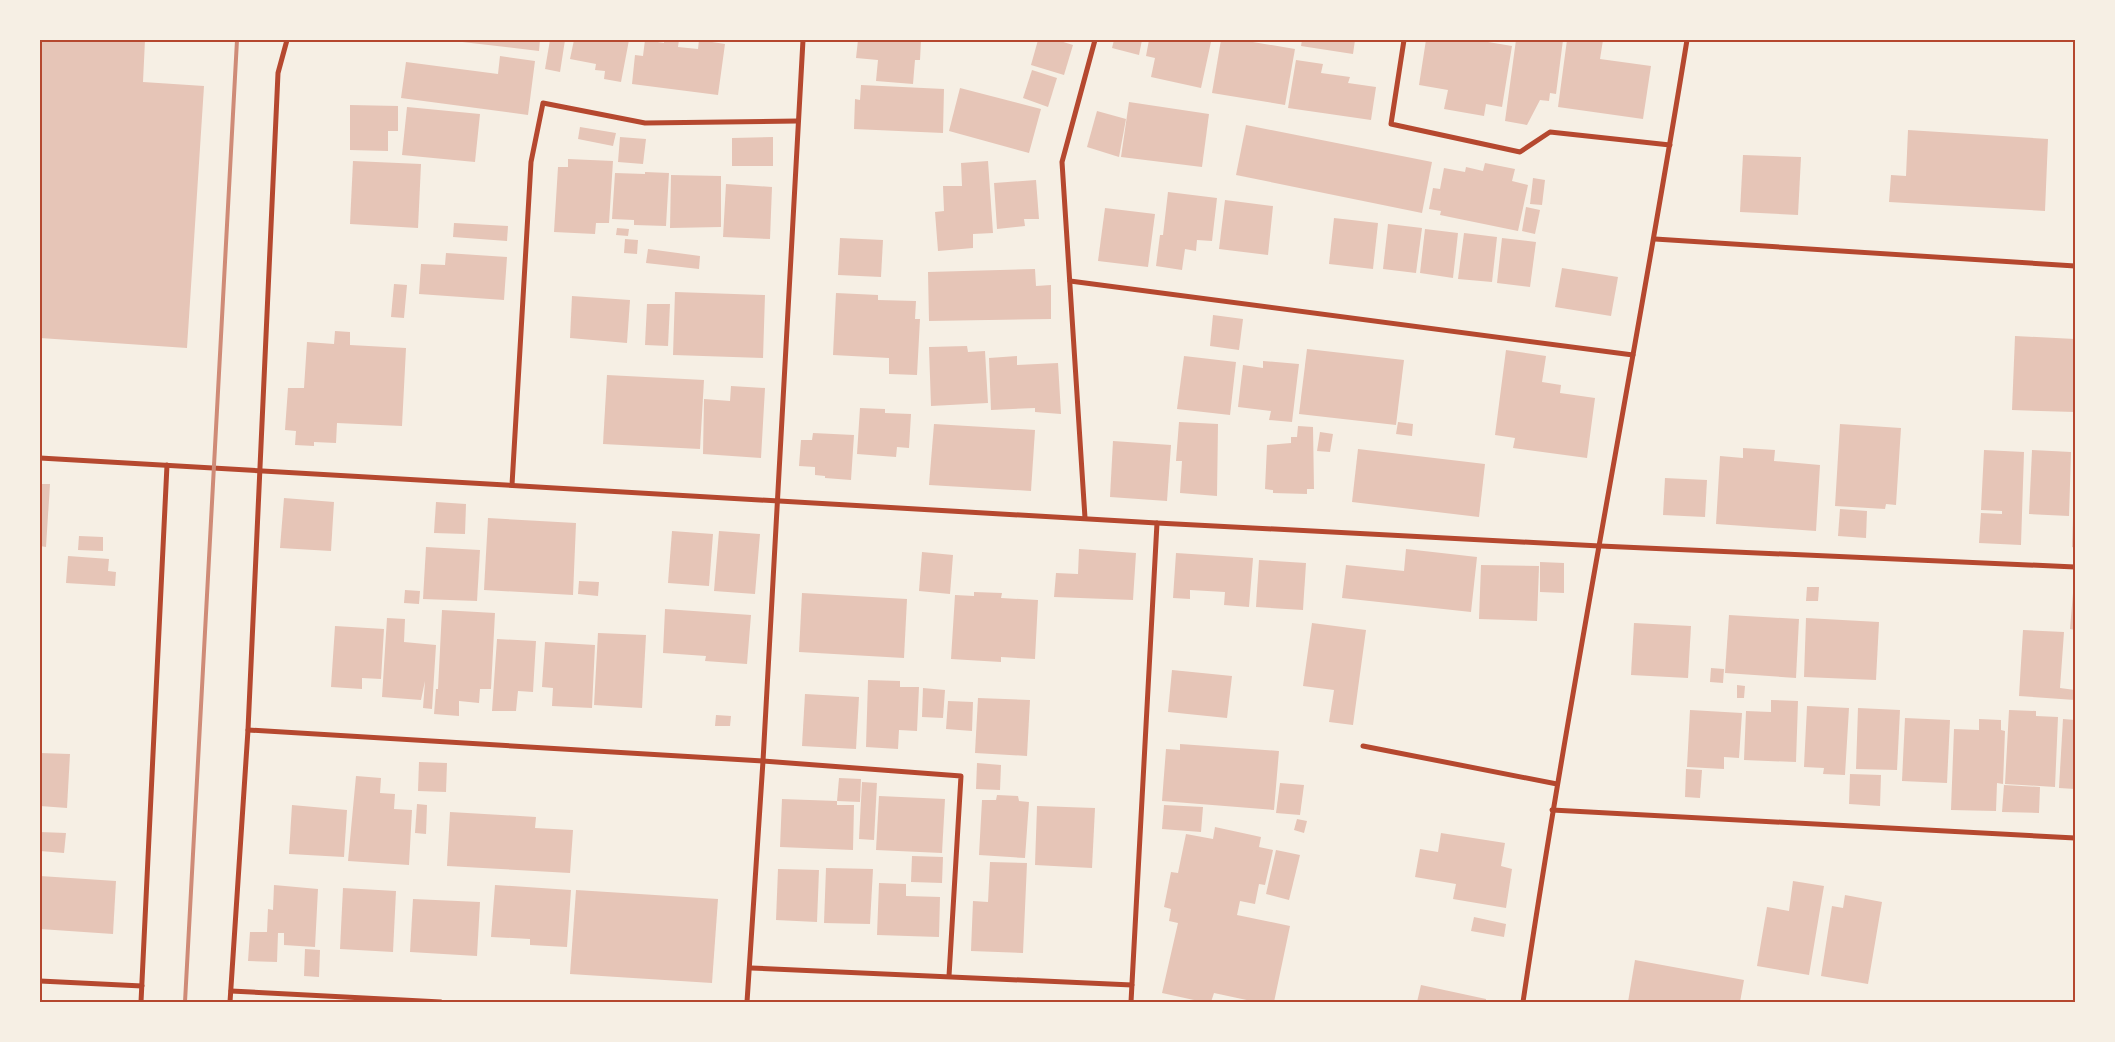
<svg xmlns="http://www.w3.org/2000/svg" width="2115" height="1042" viewBox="0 0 2115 1042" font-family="'Roboto Condensed',sans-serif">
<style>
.building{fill:#e6c5b7}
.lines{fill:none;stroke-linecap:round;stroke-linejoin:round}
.minor{stroke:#b5482f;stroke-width:5}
.rail{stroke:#cf8b77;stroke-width:4}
.neatline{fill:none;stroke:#b5482f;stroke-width:2}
</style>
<rect width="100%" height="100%" fill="#f6efe4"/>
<g class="building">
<path d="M40,40H145L143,82L204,86L187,348L40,338Z"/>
<path d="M445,40H540L539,51Z"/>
<path d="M550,40H565L560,72L545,69Z"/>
<path d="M574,40H629L621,82L604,79L605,71L595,70L596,64L570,59Z"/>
<path d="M645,40L664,43V40H679L678,47L698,49L699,40L725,44L718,95L632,84L635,55L643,56Z"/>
<path d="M858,40H921L920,60H915L913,84L876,81L878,60L856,58Z"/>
<path d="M1038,40H1057L1073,45L1064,75L1031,65Z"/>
<path d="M1114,40H1142L1139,55L1112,48Z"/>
<path d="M1149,40H1201L1211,42L1201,88L1151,77L1155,58L1146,56Z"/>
<path d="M1221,40H1241L1295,49L1285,105L1212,93Z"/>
<path d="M1302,40H1355L1353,54L1301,46Z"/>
<path d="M1426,40H1476L1512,46L1502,107L1486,104L1484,116L1444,109L1448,90L1419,85Z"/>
<path d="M1516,40H1563L1556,94L1550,93L1549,101L1540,100L1527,125L1505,121Z"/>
<path d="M1567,40H1603L1600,59L1651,66L1643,119L1558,107Z"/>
<path d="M500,56L535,61L528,115L401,98L406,62L498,74Z"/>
<path d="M1296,60L1323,64L1321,73L1350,77L1348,83L1376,87L1371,120L1288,108Z"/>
<path d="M1032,70L1057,78L1048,107L1023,98Z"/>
<path d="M861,85L944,89L943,133L854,129L855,99L860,100Z"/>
<path d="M960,88L1041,109L1029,153L949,131Z"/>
<path d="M1129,102L1209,114L1202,167L1121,157Z"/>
<path d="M350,105L398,106V131H388V151L350,150Z"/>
<path d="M407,107L480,114L475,162L402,155Z"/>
<path d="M1097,111L1126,119L1119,157L1087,147Z"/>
<path d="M1246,125L1432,162L1422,213L1236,175Z"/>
<path d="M580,127L616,133L613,146L578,139Z"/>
<path d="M1908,130L2048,139L2045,211L1889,202L1891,175L1906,176Z"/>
<path d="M620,137L646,139L643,164L618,162Z"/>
<path d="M773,137V166H732V138Z"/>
<path d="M1743,155L1801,157L1798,215L1740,212Z"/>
<path d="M568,159L613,161L609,223H596L595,234L554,232L558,167H568Z"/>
<path d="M353,161L421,164L418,228L350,224Z"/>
<path d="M988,161L993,233L973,234V248L938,251L935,212L944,211L943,186H962L961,163Z"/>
<path d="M1485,163L1515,169L1512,181L1528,185L1518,231L1440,215L1441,211L1429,209L1433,188L1440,189L1444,168L1465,172L1466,167L1483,171Z"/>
<path d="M645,172L669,173L666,226L634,225V220L612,219L615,173L645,174Z"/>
<path d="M671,175L721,176V227L670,228Z"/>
<path d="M1533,178L1545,180L1542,205L1530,204Z"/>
<path d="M1036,180L1039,219H1024L1025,226L997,229L994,183Z"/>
<path d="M726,184L772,187L770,239L723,237Z"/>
<path d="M1168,192L1217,198L1212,241L1197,240L1196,251L1185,249L1182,270L1156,266L1160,235H1163Z"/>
<path d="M1225,200L1273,206L1268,255L1219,249Z"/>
<path d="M1526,207L1540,210L1535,234L1522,231Z"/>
<path d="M1105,208L1155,214L1148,267L1098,261Z"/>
<path d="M1334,218L1378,223L1373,269L1329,264Z"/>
<path d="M454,223L508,226L507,241L453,237Z"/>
<path d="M1388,224L1422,228L1416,273L1383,269Z"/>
<path d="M617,228L629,229L628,236L616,235Z"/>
<path d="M1425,229L1458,233L1453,278L1420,273Z"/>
<path d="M1464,233L1497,237L1492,282L1458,279Z"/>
<path d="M840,238L883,240L881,277L838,275Z"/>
<path d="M1502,238L1536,242L1530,287L1497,283Z"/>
<path d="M625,239L638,240L637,254L624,253Z"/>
<path d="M648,249L700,256L699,269L646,263Z"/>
<path d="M446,253L507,257L504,300L419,294L421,264L445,265Z"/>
<path d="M1562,268L1618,277L1611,316L1555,307Z"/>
<path d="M1035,269L1036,286L1051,285V319L929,321L928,272Z"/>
<path d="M394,284L407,285L404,318L391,317Z"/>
<path d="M675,292L765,295L763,358L673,355Z"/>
<path d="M836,293L878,295V300L916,301L915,319H920L917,375L889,374V358L833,355Z"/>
<path d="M572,296L630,300L627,343L570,338Z"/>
<path d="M647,304H670L668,346L645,345Z"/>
<path d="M1213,315L1243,319L1239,350L1210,346Z"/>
<path d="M335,331L350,332V345L406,348L402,426L337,423L336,443L314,442V446L295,445L296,431L285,430L288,388H304L307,342L334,344Z"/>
<path d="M2015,336L2075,339V412L2012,410Z"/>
<path d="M967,346L968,352L985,351L988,403L931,406L929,347Z"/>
<path d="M1307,349L1404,360L1396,425L1299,414Z"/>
<path d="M1506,350L1546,356L1542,382L1561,385L1560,393L1595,398L1587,458L1513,448L1515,438L1495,435Z"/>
<path d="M1017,356V365L1058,363L1061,414L1035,412V408L991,410L989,358Z"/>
<path d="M1184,356L1236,362L1230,415L1177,409Z"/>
<path d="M1263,361L1299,364L1292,422L1269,420L1271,411L1238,407L1243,365L1263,368Z"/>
<path d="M607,375L704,380L700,449L603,444Z"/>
<path d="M731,386L765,388L761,458L703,454L704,399L730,401Z"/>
<path d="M860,408L885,409V413L911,414L909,448L897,447L896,457L857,454Z"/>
<path d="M1179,422L1218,424L1217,496L1180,493L1182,461H1176Z"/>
<path d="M1398,422L1413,424L1412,436L1396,434Z"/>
<path d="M934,424L1035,430L1031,491L929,485Z"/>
<path d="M1840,424L1901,428L1896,505L1886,504L1885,509L1835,506Z"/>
<path d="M1298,426L1313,427L1314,489H1307V494L1273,493V490L1265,489L1267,445L1291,443V437H1297Z"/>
<path d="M1320,432L1333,434L1330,452L1317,451Z"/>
<path d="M813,433L854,435L851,480L825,478V476L815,475V467L799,466L801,440H812Z"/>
<path d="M1113,441L1171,445L1167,501L1110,497Z"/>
<path d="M1743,448L1775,450L1774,461L1820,465L1816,531L1716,524L1720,456L1743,458Z"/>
<path d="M1358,449L1485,464L1479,517L1352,502Z"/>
<path d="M1984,450L2024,452L2021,545L1979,543L1981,513L2002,514V511L1981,510Z"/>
<path d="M2032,450L2071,452L2069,516L2029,514Z"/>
<path d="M1665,478L1707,480L1705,517L1663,515Z"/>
<path d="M40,484H50L46,547L40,546Z"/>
<path d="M284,498L334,502L331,551L280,548Z"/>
<path d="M436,502L466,504L465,534L434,533Z"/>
<path d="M1840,509L1867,511L1866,538L1838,536Z"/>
<path d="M488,518L576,523L573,595L484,590Z"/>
<path d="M2073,518H2075V548L2072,547Z"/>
<path d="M672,531L713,534L709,586L668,583Z"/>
<path d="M719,531L760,534L755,594L714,591Z"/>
<path d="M79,536L103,537V551L78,550Z"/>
<path d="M426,547L480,550L477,601L423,599Z"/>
<path d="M1079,549L1136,553L1133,600L1054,597L1056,573L1078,574Z"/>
<path d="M1406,549L1477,557L1471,612L1342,598L1346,565L1404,571Z"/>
<path d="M922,552L953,555L950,594L919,591Z"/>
<path d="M1176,553L1253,558L1249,607L1224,605L1225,592L1190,590V599L1173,598Z"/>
<path d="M68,556L109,559L108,571L116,572L115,586L66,583Z"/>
<path d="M1259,560L1306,563L1303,610L1256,607Z"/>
<path d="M1540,562L1564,563V593L1540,592Z"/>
<path d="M1481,565L1539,566L1537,621L1479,619Z"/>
<path d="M579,581L599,582L598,596L578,594Z"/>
<path d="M1807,587H1819L1818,601H1806Z"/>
<path d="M405,590L420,591L419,604L404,603Z"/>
<path d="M974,592L1002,593L1001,598L1038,600L1035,659L1001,657V662L951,659L955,595L974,596Z"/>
<path d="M802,593L907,599L904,658L799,652Z"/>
<path d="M2073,593H2075V630L2070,629Z"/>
<path d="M665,609L751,615L747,664L705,661L706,656L663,653Z"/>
<path d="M442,610L495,613L491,689H480L479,703L459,701V716L434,714L436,689H438Z"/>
<path d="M1729,615L1799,619L1796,678L1725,673Z"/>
<path d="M387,618L405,619L404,642L436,645L432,709L423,708L425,681L421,700L382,697Z"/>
<path d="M1806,618L1879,622L1876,680L1804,677Z"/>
<path d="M1312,623L1366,630L1353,725L1329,722L1334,690L1303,686Z"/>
<path d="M1634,623L1691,626L1688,678L1631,675Z"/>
<path d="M335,626L384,629L381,679L362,678V689L331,687Z"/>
<path d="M2023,630L2064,632L2060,688L2075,690V700L2019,696Z"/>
<path d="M598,633L646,635L642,708L594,705Z"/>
<path d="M497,639L536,641L533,692L518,691L516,711H492Z"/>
<path d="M545,642L595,645L592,708L552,706L553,688L542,687Z"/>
<path d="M1711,668L1724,669L1723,683L1710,682Z"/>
<path d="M1172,670L1232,676L1227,718L1168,712Z"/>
<path d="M868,680L900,681V687H919L917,731L899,730L898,749L866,747Z"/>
<path d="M1737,685L1745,686L1744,698H1737Z"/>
<path d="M923,688L945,690L943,718L922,717Z"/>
<path d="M805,694L859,697L856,749L802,746Z"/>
<path d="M978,698L1030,700L1027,756L975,753Z"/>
<path d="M1771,700L1798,701L1796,762L1744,760L1746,711L1771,712Z"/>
<path d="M948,701L973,702L972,731L946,729Z"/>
<path d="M1807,706L1849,708L1845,775L1823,774L1824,768L1804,767Z"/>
<path d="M1858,708L1900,710L1897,770L1856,769Z"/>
<path d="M1690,710L1742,713L1739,758L1724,757V769L1687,767Z"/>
<path d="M2009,710L2036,711V716L2058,717L2055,787L2005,784Z"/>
<path d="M716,715L731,716L730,726H715Z"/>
<path d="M1905,718L1950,720L1947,783L1902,781Z"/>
<path d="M1979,719L2001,720V730L2005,731L2003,784L1997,783L1996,811L1951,810L1954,729L1979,730Z"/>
<path d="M2063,719L2075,720V789L2059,788Z"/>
<path d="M1180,744L1279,751L1274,810L1162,801L1166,749L1180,750Z"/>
<path d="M40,753L70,754L67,808L40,806Z"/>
<path d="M419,762L447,763L446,792L418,791Z"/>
<path d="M977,763L1001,765L1000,790L976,789Z"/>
<path d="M1686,769L1702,770L1700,798L1685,797Z"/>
<path d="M1850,774L1881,775L1880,806L1849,804Z"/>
<path d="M356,776L381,778L380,793L395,794L394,809L412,810L409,865L348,861Z"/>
<path d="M839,778L861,779L860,802L837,801V805H854L853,850L780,847L782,799L837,801Z"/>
<path d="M862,782L877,783L874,840L859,839Z"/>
<path d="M1280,783L1304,785L1300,815L1276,813Z"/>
<path d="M2004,785L2040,787L2039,813L2002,812Z"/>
<path d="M997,795L1018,796L1019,801L1029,802L1025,858L979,855L982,800H996Z"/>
<path d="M879,796L945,799L942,853L876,850Z"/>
<path d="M417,804L427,805L426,834L415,833Z"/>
<path d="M292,805L347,810L344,857L289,854Z"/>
<path d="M1164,805L1203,807L1201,832L1162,829Z"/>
<path d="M1037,806L1095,808L1092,868L1035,865Z"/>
<path d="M450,812L536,817L535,828L573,830L570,873L447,866Z"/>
<path d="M1297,819L1307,821L1304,833L1294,830Z"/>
<path d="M1215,827L1261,837L1259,847L1273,850L1265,885L1259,884L1255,904L1240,901L1237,915L1290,926L1274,1002H1256L1214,993L1211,1002H1203L1162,993L1178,923L1169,921L1171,909L1164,907L1171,872L1178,873L1186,834L1213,839Z"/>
<path d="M40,832L66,833L64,853L40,851Z"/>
<path d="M1441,833L1505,843L1501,866L1512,869L1506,908L1453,899L1456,884L1415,877L1420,849L1438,852Z"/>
<path d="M1276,850L1300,855L1289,900L1266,894Z"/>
<path d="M912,856L943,857L942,883L911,882Z"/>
<path d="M990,862L1027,863L1023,953L971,951L973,901L988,902Z"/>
<path d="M826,868L873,869L870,924L824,923Z"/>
<path d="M778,869L819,870L817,922L776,920Z"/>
<path d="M40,876L116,881L113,934L40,929Z"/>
<path d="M1793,881L1824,886L1809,975L1757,966L1767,907L1789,911Z"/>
<path d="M879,883L906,884V896L940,897L939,937L877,935Z"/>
<path d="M274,885L318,889L315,947L284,945V933H278L277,962L248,961L250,932H267L268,909L273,910Z"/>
<path d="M495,885L571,890L567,947L530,945V939L491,937Z"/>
<path d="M343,888L396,891L393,952L340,949Z"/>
<path d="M576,890L718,899L712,983L570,974Z"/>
<path d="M1845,895L1882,902L1868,984L1821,976L1832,906L1843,908Z"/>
<path d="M413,899L480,902L477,956L410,952Z"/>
<path d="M1474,917L1506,924L1504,937L1471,931Z"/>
<path d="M305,949L320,950L319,977L304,976Z"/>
<path d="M1635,960L1744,980L1740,1002H1628Z"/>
<path d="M1421,985L1486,999V1002H1417Z"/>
</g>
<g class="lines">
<g class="minor">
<path d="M1404,40L1391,124L1520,152L1550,132L1670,145"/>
<path d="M1655,239L2075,266"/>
<path d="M1070,281L1633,355"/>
<path d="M40,458L1157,523L1600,546L2075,567"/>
<path d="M512,485L531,162L543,103L645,123L798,121"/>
<path d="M1085,518L1062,162L1095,40"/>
<path d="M248,730L763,761L961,776L949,976"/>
<path d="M1363,746L1557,784"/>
<path d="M1552,810L2075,838"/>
<path d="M751,968L1132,985"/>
<path d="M40,981L142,986"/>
<path d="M231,991L441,1002"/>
<path d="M141,1002L167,465"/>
<path d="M230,1002L248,730L278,73L287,40"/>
<path d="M747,1002L763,761L803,40"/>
<path d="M1131,1002L1157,523"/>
<path d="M1523,1002C1571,680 1635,361 1687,40"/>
</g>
<path class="rail" d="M185,1002L237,40"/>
</g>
<rect width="2115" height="1042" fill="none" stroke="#f6efe4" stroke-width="82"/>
<rect x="41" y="41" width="2033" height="960" class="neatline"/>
</svg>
